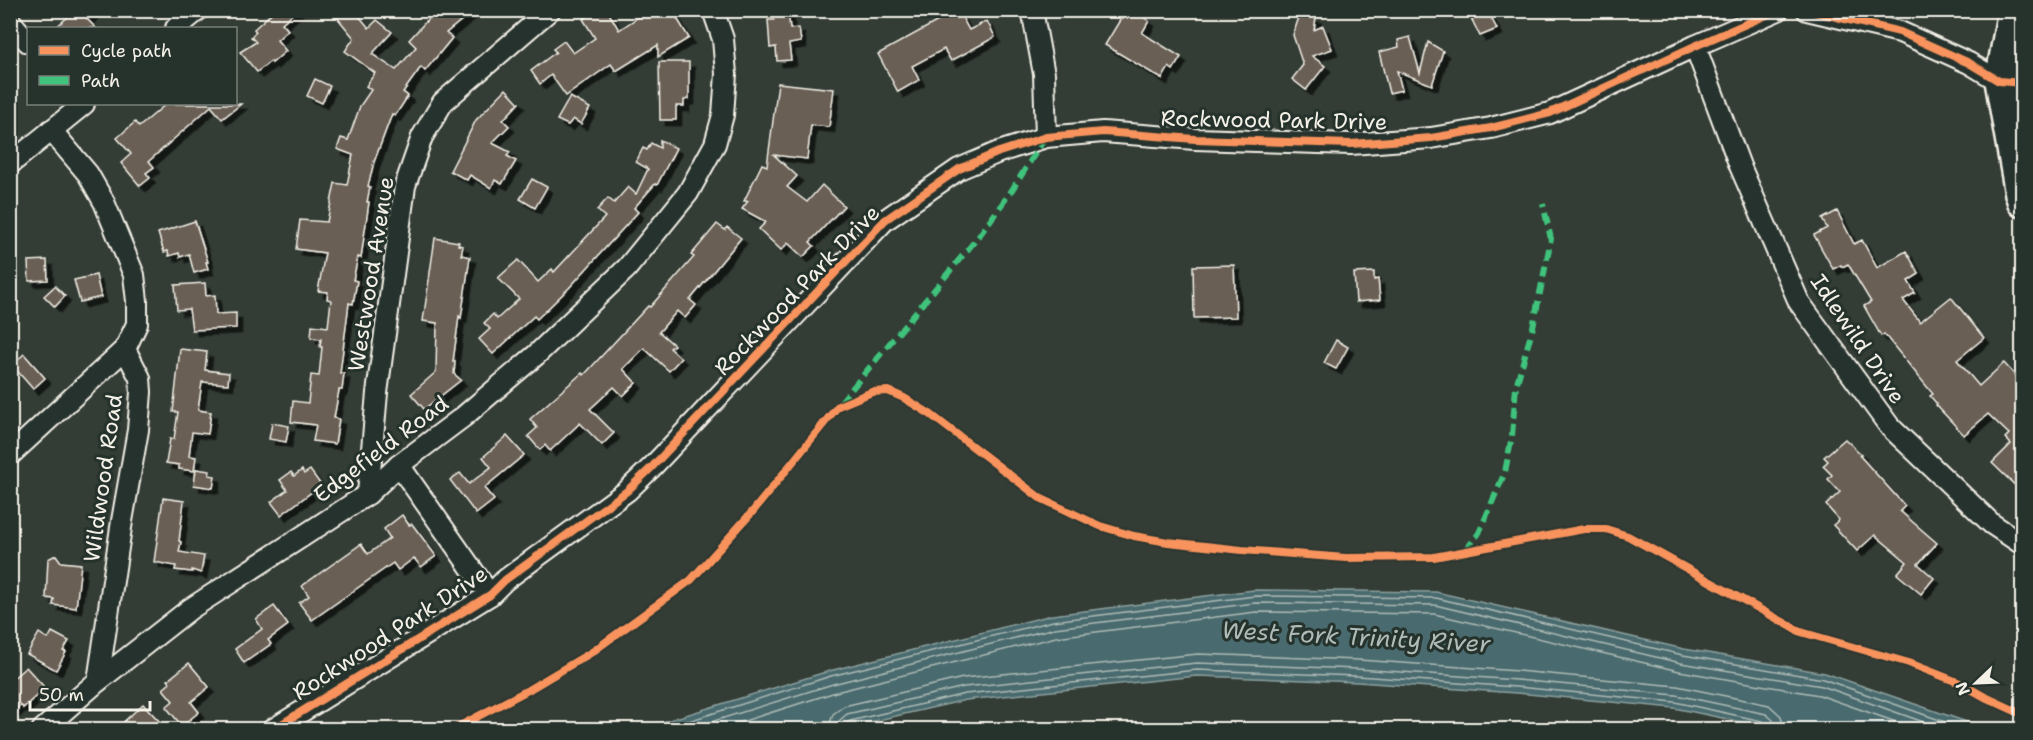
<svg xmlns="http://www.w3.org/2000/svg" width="2033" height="740" viewBox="0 0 2033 740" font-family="'Shantell Sans',sans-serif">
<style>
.water{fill:#486b6e;stroke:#8da19f;stroke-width:1.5}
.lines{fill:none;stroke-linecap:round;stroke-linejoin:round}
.shore{stroke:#afbbb7;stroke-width:1.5}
.building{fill:#695e55;stroke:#f4f1e8;stroke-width:1.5;filter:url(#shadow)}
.minor-casing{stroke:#f4f1e8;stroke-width:24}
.secondary-casing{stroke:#f4f1e8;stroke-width:32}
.minor{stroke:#26332d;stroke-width:20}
.secondary{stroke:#26332d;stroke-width:27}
.quiet{stroke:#40c37c;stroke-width:6;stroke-dasharray:12 6;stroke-linecap:butt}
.cycleway-casing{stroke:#26332d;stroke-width:11}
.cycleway{stroke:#f8935d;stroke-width:8}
.labels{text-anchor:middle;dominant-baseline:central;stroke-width:6;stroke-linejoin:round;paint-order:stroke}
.street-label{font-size:22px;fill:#f4f1e8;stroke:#26332d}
.water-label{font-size:24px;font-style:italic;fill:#afbbb7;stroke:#26332d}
</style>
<defs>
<filter id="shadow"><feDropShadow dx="5.5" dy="5.5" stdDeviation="0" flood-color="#0009"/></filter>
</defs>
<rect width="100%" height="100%" fill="#333c35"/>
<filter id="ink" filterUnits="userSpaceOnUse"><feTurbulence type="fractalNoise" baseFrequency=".0167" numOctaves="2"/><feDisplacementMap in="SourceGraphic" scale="12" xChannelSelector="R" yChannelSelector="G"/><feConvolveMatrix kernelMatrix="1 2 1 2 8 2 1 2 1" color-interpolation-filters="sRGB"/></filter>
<g filter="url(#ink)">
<path class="water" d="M1254,590L1436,592L1684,649L1825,673L1987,729H1775L1674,708L1516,693L1357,682L1197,676L966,700L839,729H640L829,671L1052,615Z"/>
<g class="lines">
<g class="shore">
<path d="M660,730L831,676L1053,621L1255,596L1436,598L1683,655L1823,679L1968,730"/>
<path d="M685,730L833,684L1055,628L1255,603L1435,605L1681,663L1822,686L1946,730"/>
<path d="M716,730L836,692L1056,637L1256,612L1434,614L1679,671L1819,695L1919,730"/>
<path d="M828,730L833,714L844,706L963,678L1198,654L1359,660L1518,671L1677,686L1769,705L1781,716L1784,730"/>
<path d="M837,730L839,721L847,714L964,687L1197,663L1358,669L1517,680L1676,695L1766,714L1773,720L1775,730"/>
<path d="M845,730L846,724L850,721L965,694L1197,670L1357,676L1516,687L1675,702L1762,721L1767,724L1768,730"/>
</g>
</g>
<g class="building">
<path d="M76,10H97L87,19L96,28H55Z"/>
<path d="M275,10H297L282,23L288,30L277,40L286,51L272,63L271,61L257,72L240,52L256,42L251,37L256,32L254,29Z"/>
<path d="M331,10H354L369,28L377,20L392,32L372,54L396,70L416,47L409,40L429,18L421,10H474L446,33L452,38L425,71L421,67L403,92L408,96L395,116L392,114L374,162L368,186L370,187L367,202H369L361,258L358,257L353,280L357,281L353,304L349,303L340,373H344L342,390H339L334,418L339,419L335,444L313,441L316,425L291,422L293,401L308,403L311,375L319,376L322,347H320L321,339L311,338L312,325L328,327L331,300L327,299L328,292L318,291L325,253L296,249L300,220L327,222L335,183L347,185L353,155L337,149L341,138L348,140L360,106L371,90L366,86L375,73L345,51L354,38Z"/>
<path d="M598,10H607L619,30L649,10H672L689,38L658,57V45L616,71L611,64L566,96L551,75L540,84L531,71L556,52L553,49L564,41L573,53L595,38L583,19Z"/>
<path d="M788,10L790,29L799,28L801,42L789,44L791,60L777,61L776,47L770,48L768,20H774L773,11Z"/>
<path d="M958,10L969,30L987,21L995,37L951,61L944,49L912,66L919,80L898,92L878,54Z"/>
<path d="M1126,10H1133L1149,21L1142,33L1181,57L1173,70L1169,67L1162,79L1105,45Z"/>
<path d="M1467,10H1487L1497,29L1480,36Z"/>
<path d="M1304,15L1316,18L1314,30L1323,26L1332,49L1312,56L1325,66L1306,90L1292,79L1303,65L1293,35L1299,17Z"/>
<path d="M1410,37L1420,73L1428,42L1443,51L1432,85L1397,71L1402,90L1389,93L1379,52L1399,47L1398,40Z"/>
<path d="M659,62H689V99L684,100V106H676V120H660Z"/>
<path d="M315,79L330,86L322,103L307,96Z"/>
<path d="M778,83L834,89L829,127L811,125L807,159L774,155L797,176L787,187L807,202L822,185L844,206L810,242L814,246L803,257L788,243L781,250L759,229L766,222L742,209L748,201H744L762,164L767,166Z"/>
<path d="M506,89L519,103L503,120L509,126L492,143L510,152L507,156L516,161L502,184L495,180L491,188L470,175L467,180L450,171L476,120Z"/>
<path d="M570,97L590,108L581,124L573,119L568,125L557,120Z"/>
<path d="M166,104H241L222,119L211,106L149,161L154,167L146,173L150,178L140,186L121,163L131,154L117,138L135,122L139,127Z"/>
<path d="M660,140L676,148L657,185L655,184L634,208L638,212L569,288L537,319L534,316L493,354L479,339L490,329L484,323L493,314L497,319L519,299L498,278L518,260L538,282L552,269L554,272L605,217L597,210L608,198L614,203L628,187L636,194L648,169L636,162L643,148L647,150L651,143L660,148Z"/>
<path d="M532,179L547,187L535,208L520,199Z"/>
<path d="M1837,211L1854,244L1862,240L1877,268L1906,251L1919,274L1908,281L1915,293L1903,300L1920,322L1951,297L1984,338L1957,360L1979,386L2004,363L2022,383V492L1992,463L2011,444L2005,438L2009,434L1988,414L1964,435L1936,405L1937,404L1930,396L1933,394L1884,334L1881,336L1864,306L1871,302L1848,264L1842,267L1841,265L1833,269L1814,235L1827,228L1822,219Z"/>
<path d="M195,221L208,262H206L208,269L194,273L189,254L180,257L179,253L169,256L168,251L164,252L158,233Z"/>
<path d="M717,224L725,230L727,227L741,238L690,300L696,305L685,318L677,311L659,332L674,345L670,348L681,358L669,371L644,348L623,369L636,383L623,396L614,387L590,409L614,433L602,445L580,423L550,451L545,445L540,450L528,436L537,428L530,419L582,373L584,375L648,306L650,307L694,257L691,255Z"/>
<path d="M435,238L459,242L458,245L463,246L461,255L470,257L461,318L459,316L453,362L455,361L454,374L461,380L424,409L411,394L436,372L437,323L423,321Z"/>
<path d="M47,260L48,280L29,281L28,261Z"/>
<path d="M1234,265L1236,317L1194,318L1193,266Z"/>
<path d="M1374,272V280L1378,279L1380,300L1356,302L1354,273Z"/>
<path d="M96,275L101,297L80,302L74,280Z"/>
<path d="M205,283L206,296L215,295L216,314L236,313V328L192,330L189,309L177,310L175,285Z"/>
<path d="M55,286L65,296L55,307L44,296Z"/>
<path d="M1336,340L1348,347L1336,369L1324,363Z"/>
<path d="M180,349L207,352L205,370L229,373L228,384L202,382L198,410L211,412L208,434L192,432L189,456L196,457L194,471L179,469V465L166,463L170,439H174L178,412H173Z"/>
<path d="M24,354L45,378L33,389L12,365Z"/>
<path d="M272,423L289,426L286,442L269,439Z"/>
<path d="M507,436L524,455L484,488L494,500L476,514L450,480L460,473L469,484L491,467L483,457Z"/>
<path d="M1845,439L1861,454L1859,455L1905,506L1900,511L1937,543L1918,564L1934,578L1921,594L1897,574L1907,562L1875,535L1857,551L1833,525L1839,520L1826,505L1840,492L1828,479L1832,475L1823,466L1828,461L1824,457Z"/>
<path d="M196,469L210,471L209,475L215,476L213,488L194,485Z"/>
<path d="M302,470L304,474L310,470L321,485L281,515L271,502L287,490L280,480L291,472L294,476Z"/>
<path d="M163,498L184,501L179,541L181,542L179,552L204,556L201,573L192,570V572L175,570L176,566L154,562Z"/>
<path d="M402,515L409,525L412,524L436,556L421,567L414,558L398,570L393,563L312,620L299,603L309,596L302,586L361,544L368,554L390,538L384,529Z"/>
<path d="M56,555L61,562L81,564L76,608L53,605L54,599L46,598L48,559Z"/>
<path d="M274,606L288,625L268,640L271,644L244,663L235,649L262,629L256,619Z"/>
<path d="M52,632L69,641L63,651L66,652L56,670L27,654L39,633L48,639Z"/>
<path d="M189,663L209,687L191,702L199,712L182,726L166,707L173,701L163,689L170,683L168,680Z"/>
<path d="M26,667L45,688L23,708L21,705L10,715V681Z"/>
<path d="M143,704L161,723L154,729H116Z"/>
</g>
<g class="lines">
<defs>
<g id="minor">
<path d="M1032,10L1044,74L1046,137"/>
<path d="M1807,10L1900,32L1969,63L1999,81"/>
<path d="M10,21L28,42"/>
<path d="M176,28L198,10"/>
<path d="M1695,46L1740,166L1799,302L1890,427L1992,524L2022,544"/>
<path d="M51,130L88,174L104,202L134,275L137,301V324L125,349L140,378L141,392L138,430L122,521L98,681"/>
<path d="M10,164L84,104"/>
<path d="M10,455L125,349"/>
<path d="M399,465L490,595"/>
<path d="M368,494L377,393L405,186L422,137L443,102L550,10"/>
<path d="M42,730L98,681L190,609L368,494L399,465L463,417L536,355L627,268L688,193L715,144L723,115L726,74L723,39L713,10"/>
<path d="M272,730L490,595L505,580L627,491L652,467L885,220L959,169L999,152L1046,137L1103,132L1195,139L1351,144L1431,138L1491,128L1550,113L1695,46L1778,10"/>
</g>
<path id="secondary" d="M2012,10L1999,81L2019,194L2022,203"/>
</defs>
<use href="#minor" class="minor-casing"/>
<use href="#secondary" class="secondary-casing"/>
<use href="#minor" class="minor"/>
<use href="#secondary" class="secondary"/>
<g class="quiet">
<path d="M840,403L979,236L1010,193L1045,138"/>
<path d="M1465,551L1479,533L1505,472L1512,436L1516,386L1533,327L1551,239L1543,204"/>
</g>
<defs>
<g id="cycleway">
<path d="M1807,10L1900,32L1969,63L1999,81L2022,83"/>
<path d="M272,730L490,595L505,580L627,491L652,467L885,220L959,169L999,152L1046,137L1103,132L1195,139L1351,144L1431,138L1491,128L1550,113L1695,46L1778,10"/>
<path d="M452,730L528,690L592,652L691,580L754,510L838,406L872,392L888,391L904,398L930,414L1040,498L1100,526L1134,536L1168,542L1242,550L1346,558L1434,557L1584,529H1606L1628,536L1801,632L1909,663L1960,683L1985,697L2022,714"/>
</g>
</defs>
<use href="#cycleway" class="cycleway-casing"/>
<use href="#cycleway" class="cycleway"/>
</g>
</g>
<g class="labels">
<g class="street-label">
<text transform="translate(1274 120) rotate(1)">Rockwood Park Drive</text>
<text transform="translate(371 274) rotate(-81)">Westwood Avenue</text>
<text transform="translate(797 290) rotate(-46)">Rockwood Park Drive</text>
<text transform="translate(1858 339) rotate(56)">Idlewild Drive</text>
<text transform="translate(381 449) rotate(-37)">Edgefield Road</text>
<text transform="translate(103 478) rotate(-82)">Wildwood Road</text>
<text transform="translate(390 633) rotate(-33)">Rockwood Park Drive</text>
</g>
<g class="water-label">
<text transform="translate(1356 637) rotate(3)">West Fork Trinity River</text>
</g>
</g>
<rect width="2033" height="740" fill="none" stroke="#26332d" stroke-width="36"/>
<rect x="18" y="18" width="1997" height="704" fill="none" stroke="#f4f1e8" stroke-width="2" filter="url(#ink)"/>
<rect x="27" y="27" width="210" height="78" fill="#26332d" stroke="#787f78" stroke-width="1.5"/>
<rect x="39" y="46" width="30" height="9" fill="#f8935d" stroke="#787f78" stroke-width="1.5"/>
<text x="81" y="57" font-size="18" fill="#f4f1e8">Cycle path</text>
<rect x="39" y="76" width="30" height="9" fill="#40c37c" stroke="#787f78" stroke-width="1.5"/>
<text x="81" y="87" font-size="18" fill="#f4f1e8">Path</text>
<g transform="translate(1976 683) rotate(247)" stroke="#26332d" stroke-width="4.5" paint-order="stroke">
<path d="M0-4.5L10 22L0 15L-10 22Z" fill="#f4f1e8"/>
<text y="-9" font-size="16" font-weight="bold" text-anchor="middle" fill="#f4f1e8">N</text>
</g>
<path d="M30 701v9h120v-9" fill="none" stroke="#f4f1e8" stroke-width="3"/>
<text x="39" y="701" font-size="18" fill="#f4f1e8" stroke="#26332d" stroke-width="4.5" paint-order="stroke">50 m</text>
</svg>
